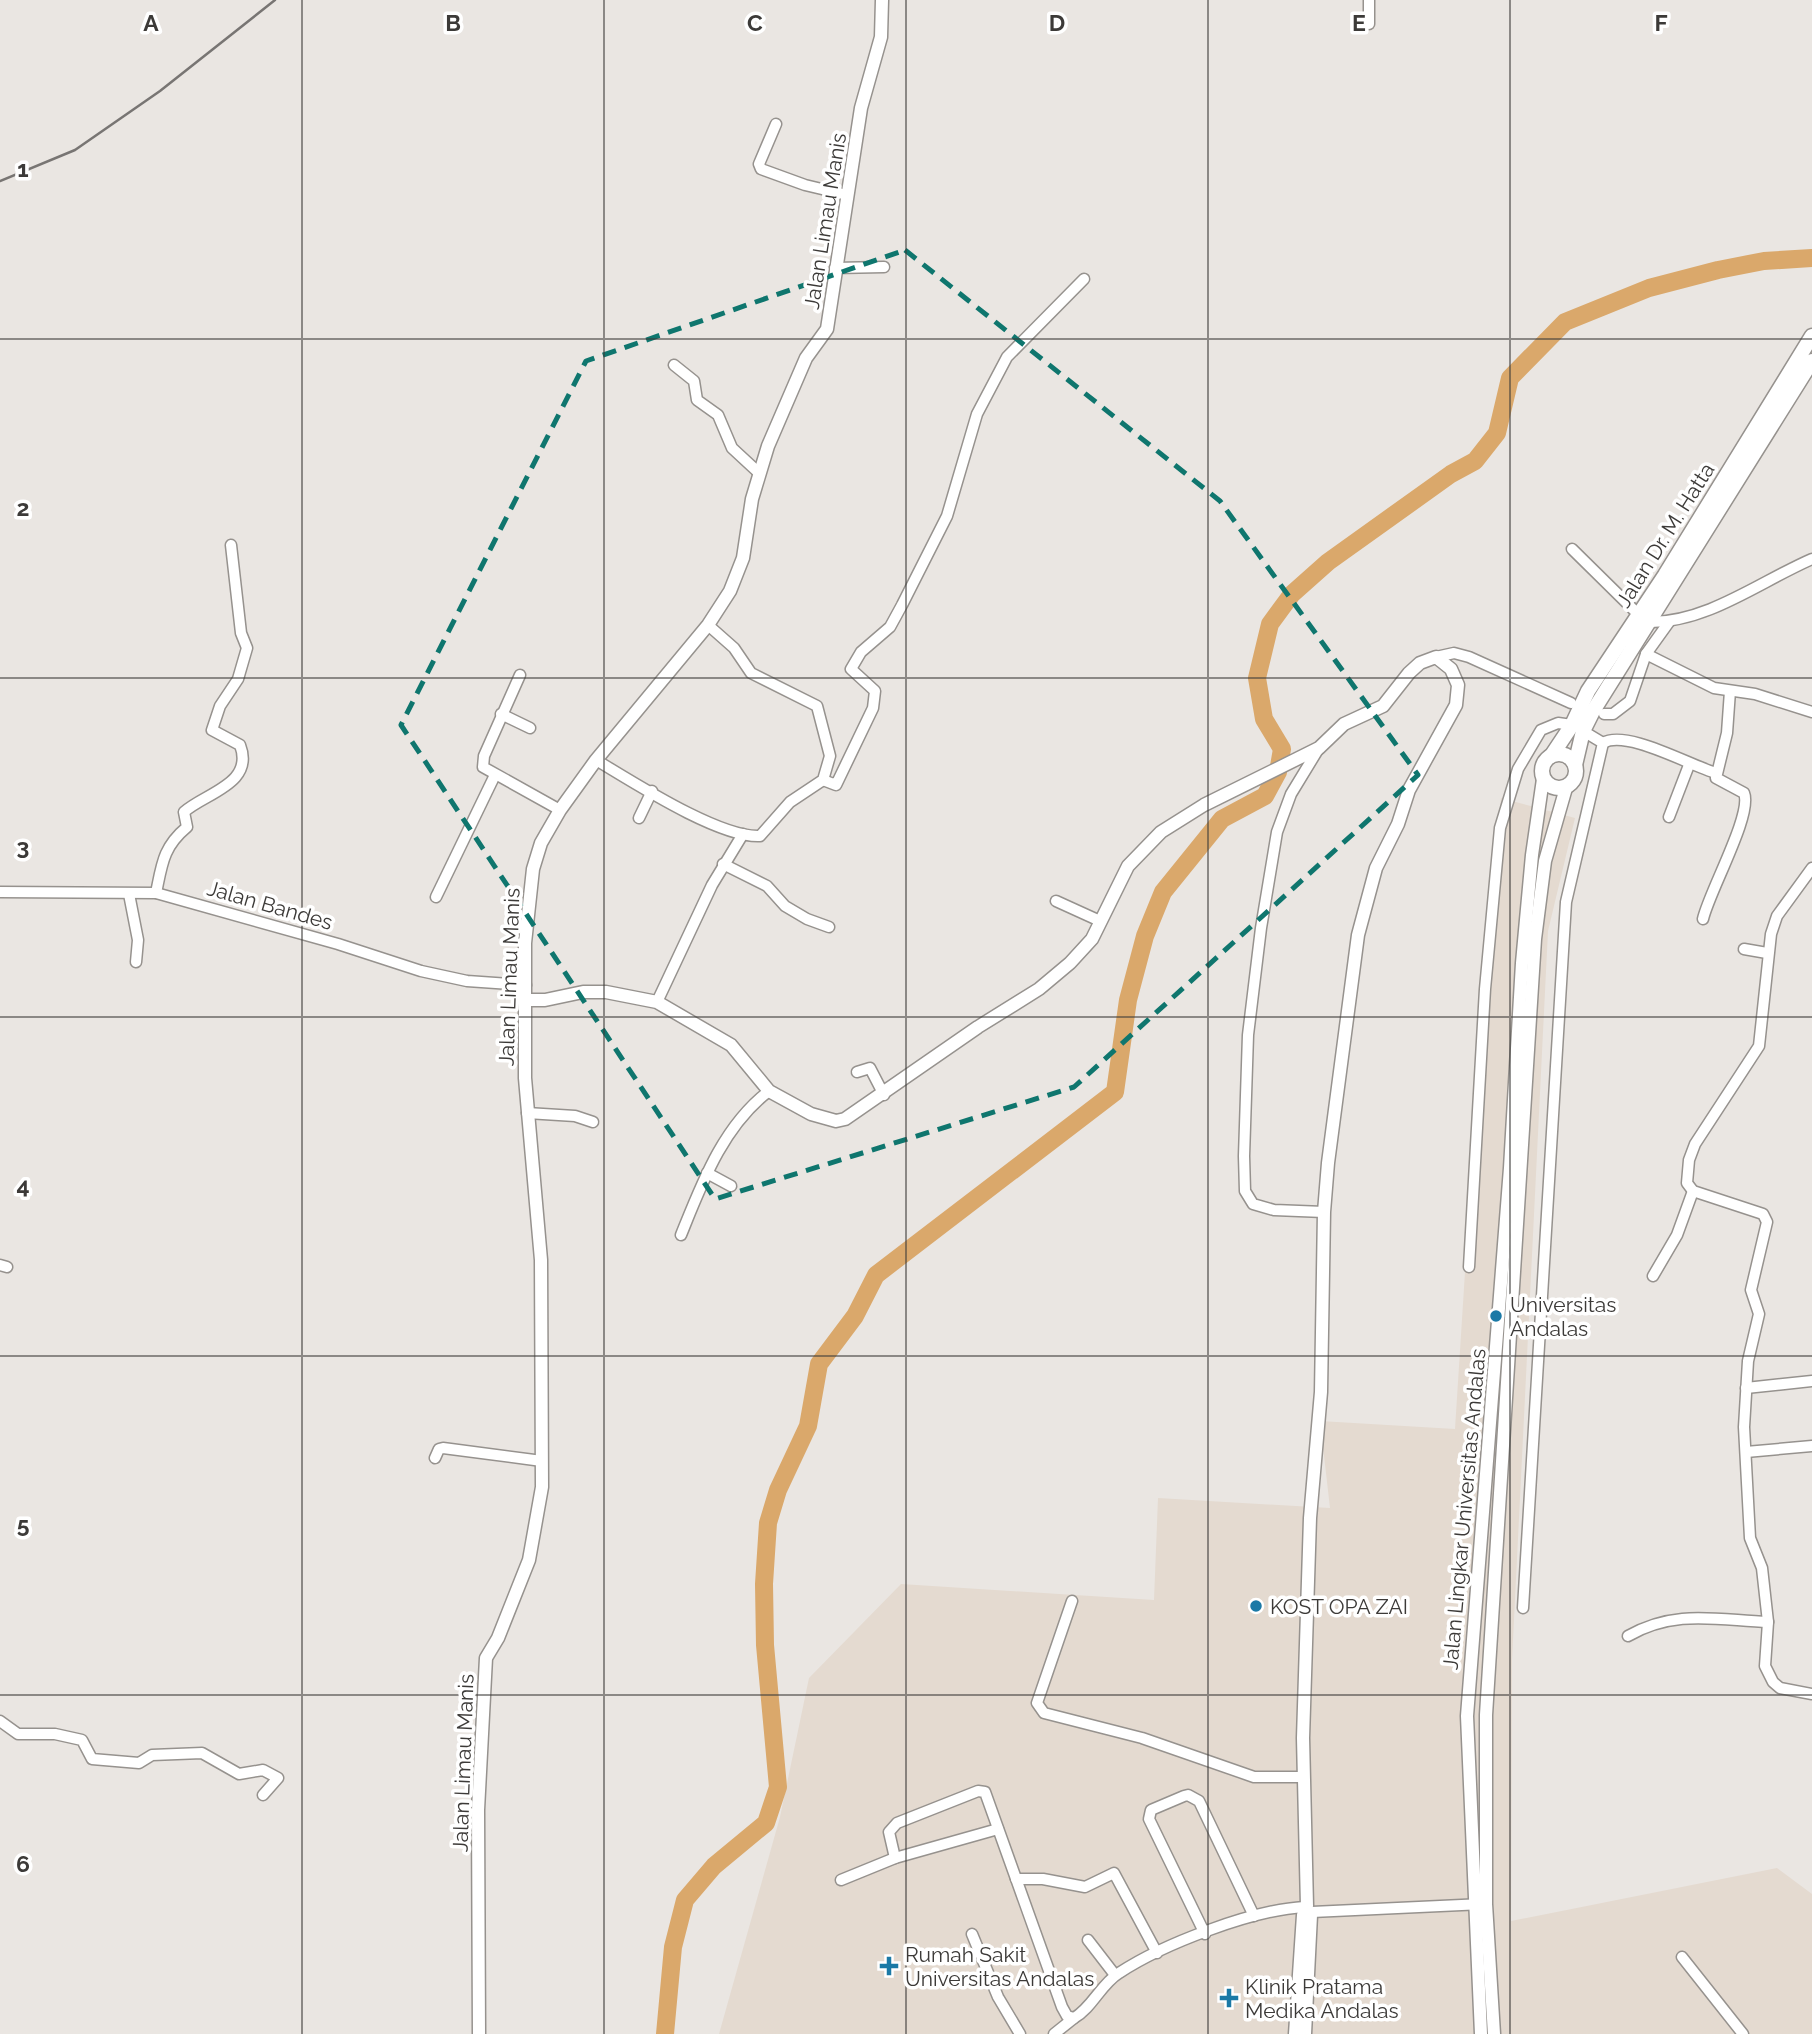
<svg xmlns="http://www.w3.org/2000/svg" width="1812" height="2034" viewBox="0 0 1812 2034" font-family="Raleway,sans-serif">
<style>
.built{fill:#e4dad0}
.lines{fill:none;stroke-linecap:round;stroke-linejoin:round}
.river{stroke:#daa86b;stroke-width:18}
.minor-casing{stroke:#96928e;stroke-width:13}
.tertiary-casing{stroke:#96928e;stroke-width:15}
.secondary-casing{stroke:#96928e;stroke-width:17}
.minor{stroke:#fff;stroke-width:10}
.tertiary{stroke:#fff;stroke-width:12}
.secondary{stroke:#fff;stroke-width:14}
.rail{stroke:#787573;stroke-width:2.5}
.marked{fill:none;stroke:#0f766e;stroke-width:5;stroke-dasharray:14 9;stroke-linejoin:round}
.grid{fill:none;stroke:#3c3a38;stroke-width:2;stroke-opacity:0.55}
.poi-dot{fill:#1a79a6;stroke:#fff;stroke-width:2.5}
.labels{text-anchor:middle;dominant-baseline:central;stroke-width:7;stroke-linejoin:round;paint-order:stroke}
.street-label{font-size:21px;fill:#3c3a38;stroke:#fff}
.poi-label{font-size:21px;fill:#3c3a38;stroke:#fff;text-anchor:start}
.grid-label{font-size:23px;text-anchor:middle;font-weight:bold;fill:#3c3a38;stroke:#fff;stroke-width:7;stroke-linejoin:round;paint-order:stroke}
</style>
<rect width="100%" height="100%" fill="#eae6e2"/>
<path class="built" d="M1501,798L1575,818L1548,931L1512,1660L1511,1921L1777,1868L1812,1894V2034H719L780,1817L809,1678L901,1584L1154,1600L1158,1498L1330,1508L1320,1421L1455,1429L1487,927Z"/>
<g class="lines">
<path class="river" d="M665,2034L673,1947L685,1900L714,1866L766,1823L778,1787L765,1645L764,1584L768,1523L778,1490L808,1426L819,1364L855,1316L876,1275L1115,1092L1128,1000L1145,936L1163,892L1222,819L1265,796L1278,772L1282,749L1264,719L1257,678L1270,624L1292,594L1328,562L1451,474L1475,461L1497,433L1510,378L1565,322L1649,288L1718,270L1764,261L1812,258"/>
<defs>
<g id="minor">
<path d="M1369,24V0"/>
<path d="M776,124L759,164L761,169L805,185L847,195"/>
<path d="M835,268L884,267"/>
<path d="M674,365L694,381L697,400L718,415L732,448L759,473"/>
<path d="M1572,549L1639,615"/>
<path d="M1651,622C1708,622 1761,581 1812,559"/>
<path d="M1646,654L1714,688L1755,694L1812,712"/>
<path d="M1436,657L1454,653L1469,657L1571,703"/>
<path d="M520,675L484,756L483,767L560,810"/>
<path d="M501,714L530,728"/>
<path d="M1604,714H1613L1630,701L1646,654L1669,622"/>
<path d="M1603,743C1626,729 1689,765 1716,773"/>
<path d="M1319,748L1291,794L1277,832L1261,928L1248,1035L1244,1156L1245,1191L1253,1204L1274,1210L1324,1212"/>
<path d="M596,760C633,782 719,838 760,836L790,802L823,780L830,756L817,706L751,673L734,648L708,625"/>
<path d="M823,780L836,785L873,708L875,691L851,669L861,652L890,627L902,605L947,516L977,414L1007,357L1084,279"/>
<path d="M1669,817L1689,765"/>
<path d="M639,818L652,791"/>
<path d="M723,864L767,886L785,906L807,919L829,927"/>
<path d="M1812,868L1777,916L1771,934L1759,1046L1695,1144L1689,1160L1687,1183L1693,1191L1763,1214L1767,1222L1751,1290L1759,1314L1748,1361L1744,1427L1750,1538L1762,1568L1768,1622L1765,1666L1773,1682L1780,1688L1812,1694"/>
<path d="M0,892L156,893L338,944L421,971L467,981L526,985"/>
<path d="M156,893C162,864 163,847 187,827L184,812C205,793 255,784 240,745L212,730L220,706L238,679L247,648L241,633L231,545"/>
<path d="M129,894L138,940L136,962"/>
<path d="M436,897L495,775"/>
<path d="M1056,901L1100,921"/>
<path d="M1703,919C1709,892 1753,814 1744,793L1716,778L1727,733L1730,691"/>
<path d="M1744,949L1767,953"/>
<path d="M657,1002L712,885L743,834"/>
<path d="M857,1072L870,1068L884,1095"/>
<path d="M527,1113L575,1116L593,1122"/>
<path d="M707,1173L731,1186"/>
<path d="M681,1235C702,1183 723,1126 769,1091"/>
<path d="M0,1265L7,1267"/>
<path d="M1469,1267L1485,989L1500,828L1518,769L1541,730L1558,723L1572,725"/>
<path d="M1653,1276L1677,1235L1693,1191"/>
<path d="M1746,1388L1812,1381"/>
<path d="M1746,1452L1812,1446"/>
<path d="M435,1458L439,1449L443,1448L542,1461"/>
<path d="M1072,1601L1037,1703L1044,1713L1142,1738L1254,1777H1304"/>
<path d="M1523,1608L1566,902L1603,743L1583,731"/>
<path d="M1628,1636C1675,1609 1716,1620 1768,1622"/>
<path d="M0,1721L18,1734H55L82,1740L92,1759L139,1763L152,1755L202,1753L239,1774L263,1770L278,1778L263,1795"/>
<path d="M895,1858L889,1832L897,1823L978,1791L985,1792L1062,2007L1067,2016L1074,2018C1092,2008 1101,1984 1119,1973C1163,1944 1252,1910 1304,1907"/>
<path d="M1016,1879H1043L1085,1887L1114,1873L1157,1953"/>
<path d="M841,1880L895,1858L998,1829"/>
<path d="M1312,1912L1483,1904"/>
<path d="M972,1934L998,1997L1020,2034"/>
<path d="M1205,1934L1149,1819L1151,1810L1184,1796L1188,1795L1199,1801L1254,1916"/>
<path d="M1088,1940L1115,1975"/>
<path d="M1682,1957L1743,2034"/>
<path d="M1054,2034L1074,2018"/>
</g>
<g id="tertiary">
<path d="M526,1000H545L583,992H606L657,1002L731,1045L769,1091L811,1114L836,1121L845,1119L978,1027L1039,989L1070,963L1092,939L1128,866L1161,832L1204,805L1319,748L1344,724L1383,706L1409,673L1420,663L1436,657L1451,669L1458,685L1456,705L1409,790L1398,824L1376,868L1358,935L1328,1163L1324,1212L1321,1392L1310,1518L1303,1738L1307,1906"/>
<path d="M479,2034L478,1810L486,1658L498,1638L529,1560L542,1487L541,1260L525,1078V943L533,869L541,843L560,810L596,760L708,625L730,591L743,558L752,499L768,446L806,358L827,329L861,108L881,37L882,0"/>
<path d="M1295,2034L1303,1915"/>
<path d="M1305,2034L1311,1915"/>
<path d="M1481,2034L1467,1716L1510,1168L1522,963L1532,855L1543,779"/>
<path d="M1494,2034L1486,1904V1715L1535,939L1545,861L1566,788"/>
</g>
<g id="secondary">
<circle cx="1559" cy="771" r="17"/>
<path d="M1552,755L1572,725L1588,691L1665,575L1812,336"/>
<path d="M1575,765L1583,731L1593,711L1812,361"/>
</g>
</defs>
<use href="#minor" class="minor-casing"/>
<use href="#tertiary" class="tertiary-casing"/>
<use href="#secondary" class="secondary-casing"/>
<use href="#minor" class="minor"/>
<use href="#tertiary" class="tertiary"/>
<use href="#secondary" class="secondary"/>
<path class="rail" d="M0,181L75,150L160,91L275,0"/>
</g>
<path class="marked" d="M905,250L1220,501L1418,775L1074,1087L715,1199L401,725L586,361Z"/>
<path class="grid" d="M302,0V2034M604,0V2034M906,0V2034M1208,0V2034M1510,0V2034M0,339H1812M0,678H1812M0,1017H1812M0,1356H1812M0,1695H1812"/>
<g class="poi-dot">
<circle cx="1496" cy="1316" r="7"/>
<circle cx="1256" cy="1606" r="7"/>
<path d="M885.5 1955.5h7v7h7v7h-7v7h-7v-7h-7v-7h7z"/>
<path d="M1225.5 1987.5h7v7h7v7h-7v7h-7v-7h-7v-7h7z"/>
</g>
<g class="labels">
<g class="street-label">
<text transform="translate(825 221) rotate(-81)">Jalan Limau Manis</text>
<text transform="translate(1665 535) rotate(-58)">Jalan Dr. M. Hatta</text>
<text transform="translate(270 905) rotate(16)">Jalan Bandes</text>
<text transform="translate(509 977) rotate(-88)">Jalan Limau Manis</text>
<text transform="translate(1464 1509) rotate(-85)">Jalan Lingkar Universitas Andalas</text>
<text transform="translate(463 1763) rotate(-88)">Jalan Limau Manis</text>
</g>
<g class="poi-label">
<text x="1510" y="1304">Universitas<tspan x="1510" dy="24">Andalas</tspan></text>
<text x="1270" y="1606">KOST OPA ZAI</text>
<text x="905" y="1954">Rumah Sakit<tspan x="905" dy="24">Universitas Andalas</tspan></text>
<text x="1245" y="1986">Klinik Pratama<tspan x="1245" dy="24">Medika Andalas</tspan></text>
</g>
</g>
<g class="grid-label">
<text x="151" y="31">A</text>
<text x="453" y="31">B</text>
<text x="755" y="31">C</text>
<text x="1057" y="31">D</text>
<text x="1359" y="31">E</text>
<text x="1661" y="31">F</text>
<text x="23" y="177">1</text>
<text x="23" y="516">2</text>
<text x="23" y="855">3</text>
<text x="23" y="1194">4</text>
<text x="23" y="1533">5</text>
<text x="23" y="1872">6</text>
</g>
</svg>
